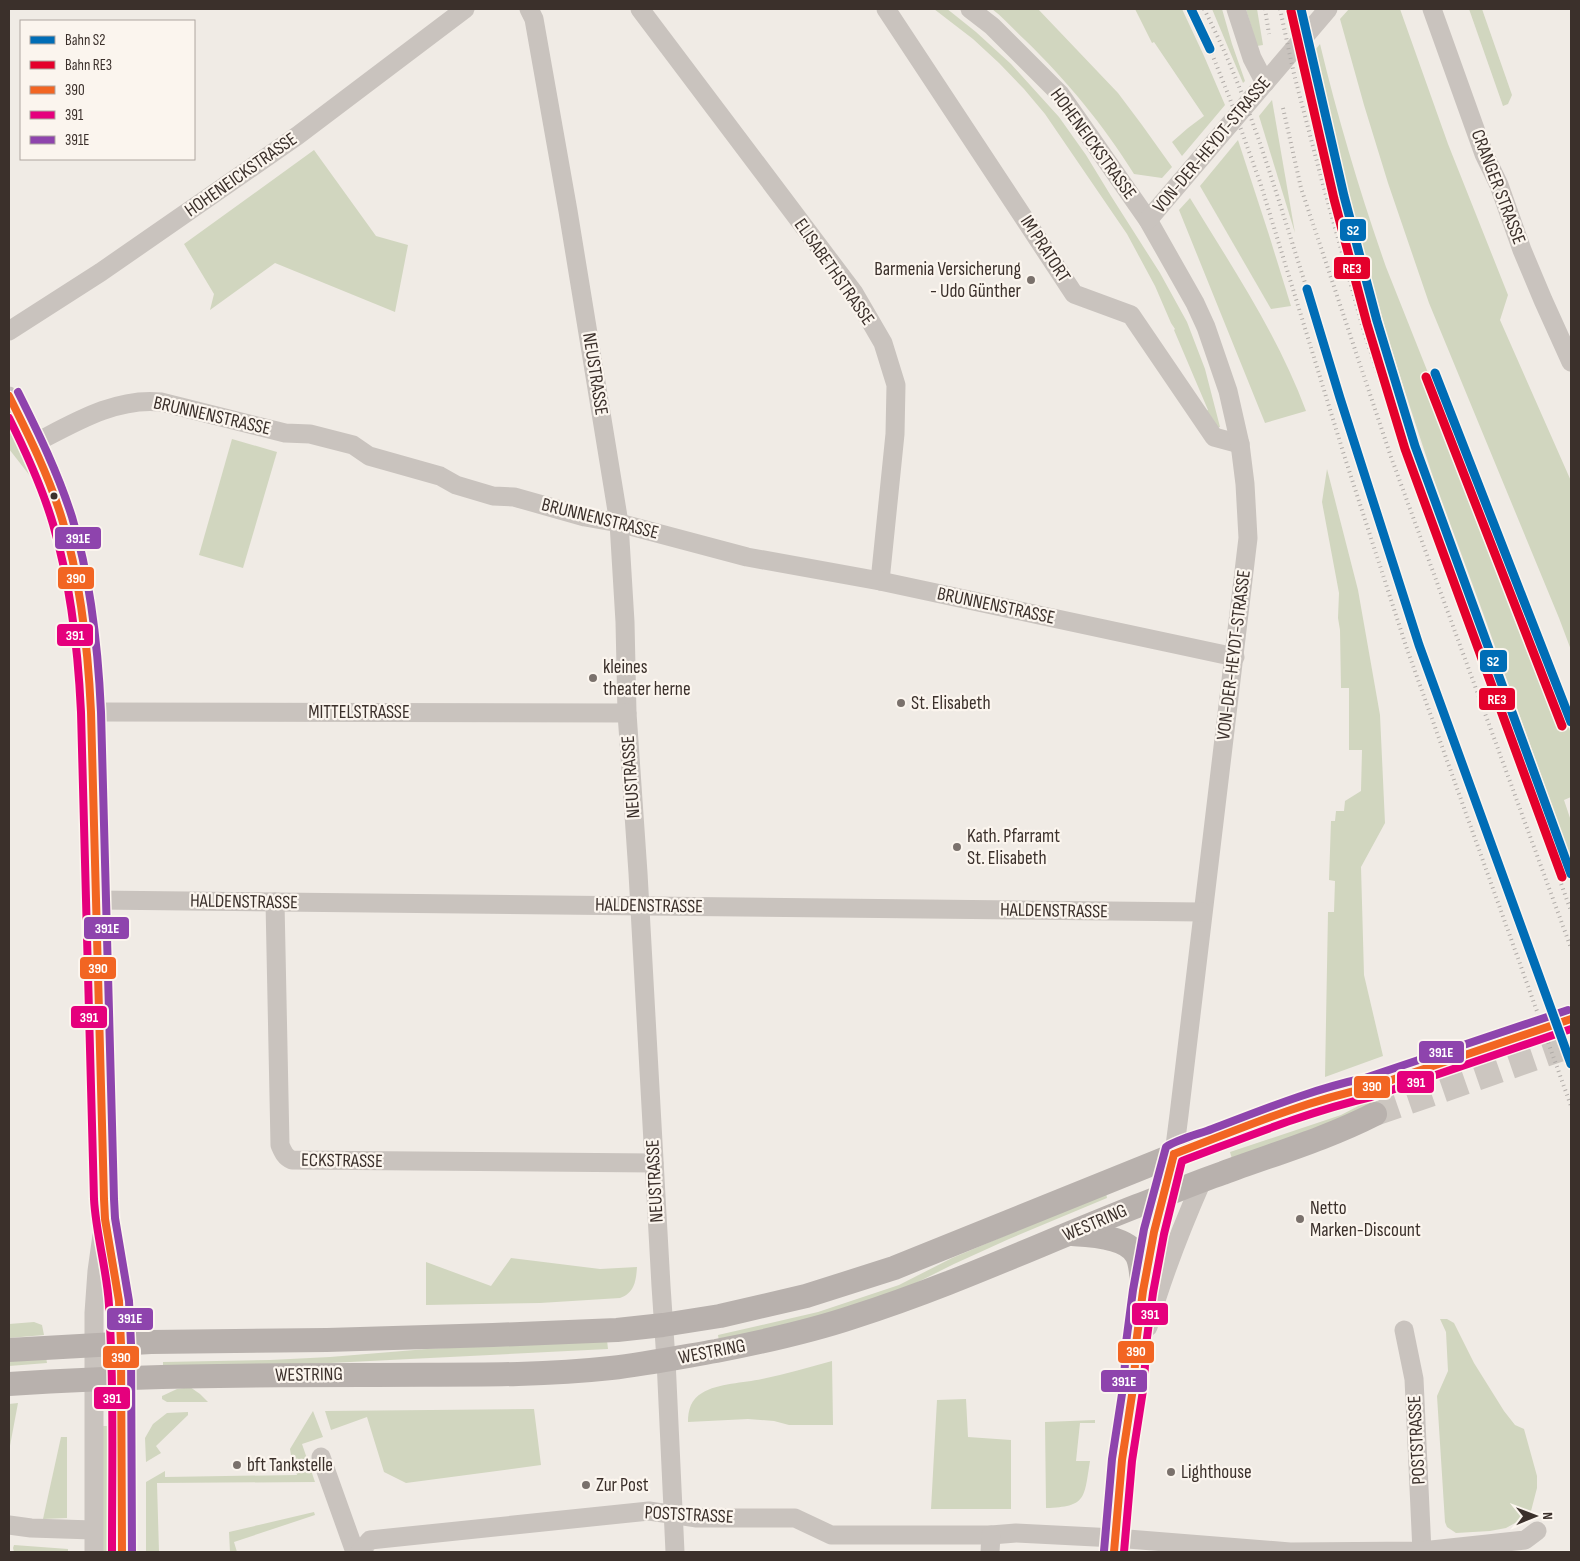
<svg xmlns="http://www.w3.org/2000/svg" width="1580" height="1561" viewBox="0 0 1580 1561" font-family="'Sofia Sans Condensed',sans-serif">
<style>
.green{fill:#d1d6bf}
.lines{fill:none;stroke-linecap:round;stroke-linejoin:round}
.major-tunnel{stroke:#ccc6c0;stroke-width:24;stroke-dasharray:24 12;stroke-linecap:butt}
.minor{stroke:#c9c3be;stroke-width:19}
.major{stroke:#b8b1ad;stroke-width:24}
.rail{stroke:#b1aca8;stroke-width:4;stroke-dasharray:1 4;stroke-linecap:butt}
.bus-1-casing{stroke:#fbf5ee;stroke-width:11}
.bus-2-casing{stroke:#fbf5ee;stroke-width:11}
.bus-3-casing{stroke:#fbf5ee;stroke-width:11}
.bus-1{stroke:#f26522;stroke-width:8}
.bus-2{stroke:#e5007d;stroke-width:8}
.bus-3{stroke:#8e44ad;stroke-width:8}
.rail-1-casing{stroke:#fbf5ee;stroke-width:12}
.rail-2-casing{stroke:#fbf5ee;stroke-width:12}
.rail-1{stroke:#006db6;stroke-width:9}
.rail-2{stroke:#e4002b;stroke-width:9}
.poi-dot{fill:#7a716c;stroke:#fbf5ee;stroke-width:2}
.bus-dot{fill:#3b302b;stroke:#fbf5ee;stroke-width:2}
.labels{text-anchor:middle;dominant-baseline:central;stroke-width:4.5;stroke-linejoin:round;paint-order:stroke}
.street-label{font-size:19px;fill:#3b302b;stroke:#fbf5ee}
.poi-label{font-size:19px;fill:#3b302b;stroke:#fbf5ee;text-anchor:start}
.line-badge{stroke:#fbf5ee;stroke-width:2}
.badge-label{font-size:14px;text-anchor:middle;font-weight:bold;fill:#fff}
</style>
<rect width="100%" height="100%" fill="#f0ebe5"/>
<g class="green">
<path d="M934,9H947L951,12L976,32L1011,64L1059,117L1086,155L1111,196L1160,273L1187,322L1205,369L1220,427L1216,428L1206,411L1208,410L1174,330L1175,329L1171,323L1155,286L1127,234L1045,114L1024,89L999,63L973,39Z"/>
<path d="M992,9H1038L1118,93L1142,125L1172,167L1162,178L1134,174C1102,123 1068,82 1025,40C1014,30 1004,18 992,9Z"/>
<path d="M1135,9H1182L1204,56L1225,105L1182,156L1172,142L1188,128L1204,116L1154,42L1152,43Z"/>
<path d="M1212,9H1222L1232,44L1245,81L1243,83Z"/>
<path d="M1246,9H1257L1263,45L1257,46Z"/>
<path d="M1286,9H1295L1297,19L1290,27Z"/>
<path d="M1349,9H1400L1448,144L1508,295L1500,320L1571,481V650L1559,618L1429,303L1388,183L1364,105L1340,19Z"/>
<path d="M1469,9H1482L1512,95L1508,104L1503,106Z"/>
<path d="M1320,44C1338,119 1360,193 1386,267L1571,733V797L1564,800L1571,821V859L1483,613L1433,477L1409,404L1387,335L1361,241L1342,165L1316,49Z"/>
<path d="M1272,100L1295,233L1259,116Z"/>
<path d="M1238,140L1269,235L1291,306L1271,309L1200,186Z"/>
<path d="M314,150L376,236L408,245L395,312L275,263L210,310L214,294L184,244Z"/>
<path d="M1190,198C1232,267 1278,335 1306,411L1265,423L1179,210Z"/>
<path d="M9,419L37,481H34L9,449Z"/>
<path d="M232,439L277,452L243,568L199,555Z"/>
<path d="M1327,469L1358,590L1380,715L1385,823L1361,867L1364,975L1383,1056L1325,1077L1328,912H1334L1335,881L1329,880L1331,821H1335L1336,811H1344L1345,801L1361,791L1362,750H1349V688H1341L1340,630L1338,618L1339,593L1322,502Z"/>
<path d="M1370,1100L1372,1105L1343,1120L1232,1159L1230,1152L1341,1115Z"/>
<path d="M1106,1193L1107,1198L1009,1239L954,1264L900,1291L819,1318L719,1341L718,1335L818,1312L899,1285L952,1258Z"/>
<path d="M511,1258L600,1269L637,1267C636,1280 635,1293 620,1298L540,1303L426,1305V1262L491,1286Z"/>
<path d="M1440,1319H1447L1454,1323L1474,1363L1504,1411L1515,1425L1524,1429L1537,1476V1488L1531,1511L1526,1517L1506,1528L1490,1531L1456,1533L1447,1527L1445,1522L1437,1396L1448,1371L1446,1332Z"/>
<path d="M34,1322L42,1325L44,1335L9,1338V1324Z"/>
<path d="M607,1340L608,1349L270,1366L163,1367V1362L270,1360L330,1357L427,1349Z"/>
<path d="M46,1357L47,1363L9,1366V1360Z"/>
<path d="M832,1361L833,1425H789L774,1421L748,1419L688,1422C688,1410 691,1399 702,1393C718,1383 744,1383 762,1379C786,1374 809,1367 832,1361Z"/>
<path d="M190,1387L200,1394L208,1402H167L162,1399V1396L177,1389Z"/>
<path d="M966,1399L968,1437L1011,1440V1509H931L937,1400Z"/>
<path d="M18,1403L9,1451V1404Z"/>
<path d="M534,1409L541,1465L406,1483L384,1472L367,1417L331,1430L325,1411Z"/>
<path d="M313,1411L323,1437L302,1444L315,1482L157,1483L159,1552H146V1482L165,1471V1477L297,1475L291,1455L290,1449Z"/>
<path d="M188,1412V1415L156,1446L161,1453L146,1462L145,1438L153,1424L167,1413Z"/>
<path d="M1095,1420V1423H1080L1076,1461H1090C1084,1498 1087,1507 1046,1508L1045,1422Z"/>
<path d="M102,1426H107L108,1552H103Z"/>
<path d="M61,1437H67V1518L43,1519Z"/>
<path d="M314,1512L315,1515L234,1542L237,1552H230L229,1532Z"/>
<path d="M14,1545L68,1549V1552H14L13,1548Z"/>
</g>
<g class="lines">
<g class="major-tunnel">
<path d="M1368,1088L1571,1019"/>
<path d="M1375,1114L1571,1046"/>
</g>
<g class="minor">
<path d="M529,9L534,19L568,211L619,523L625,622L627,713L638,873L661,1286L666,1360L675,1552"/>
<path d="M640,9L854,293L883,343L896,385L895,434L880,581"/>
<path d="M886,9L1074,294L1131,315L1214,437L1240,444"/>
<path d="M970,9L992,26L1060,94L1148,220L1195,303L1206,327L1228,391L1240,444L1245,484L1248,538L1179,1115L1174,1154L1164,1195L1154,1232L1143,1291L1136,1344L1134,1382L1122,1460L1114,1552"/>
<path d="M1236,9L1252,58L1265,83"/>
<path d="M1432,9L1484,154L1499,185L1522,250L1543,300L1571,362"/>
<path d="M1148,220L1328,9"/>
<path d="M9,331L101,272L297,136L465,9"/>
<path d="M9,396C25,428 41,460 53,493C79,563 88,638 91,712L104,1199L105,1219L119,1301L121,1344L122,1552"/>
<path d="M33,444C72,424 115,397 161,402L285,433L310,434L353,445L369,456L440,476L456,485L493,496L514,497L585,517L619,523L747,557L880,581L1235,657"/>
<path d="M91,712L627,713"/>
<path d="M96,900L1202,912"/>
<path d="M275,902L280,1145C283,1152 285,1157 292,1160L654,1163"/>
<path d="M1148,1327C1162,1277 1181,1229 1202,1181"/>
<path d="M1404,1330L1414,1379L1422,1552"/>
<path d="M321,1457L355,1552"/>
<path d="M9,1525L31,1528L93,1530"/>
<path d="M94,1552V1313L97,1271L102,1235"/>
<path d="M360,1552L370,1540L649,1511L697,1518H795L831,1535H991L1016,1533L1115,1538L1290,1552L1422,1551L1525,1540L1537,1531"/>
<path d="M990,1552L991,1535"/>
</g>
<g class="major">
<path d="M1072,1234C1090,1235 1128,1236 1137,1256C1142,1266 1141,1280 1143,1291"/>
<path d="M9,1350L151,1342L327,1340L493,1335L617,1330L663,1325L720,1316L806,1296L894,1268L1236,1130L1354,1091L1368,1088"/>
<path d="M9,1384C126,1376 245,1375 363,1375C445,1374 529,1377 611,1368C646,1364 681,1357 716,1351C762,1342 808,1332 853,1317C951,1286 1042,1243 1137,1206C1166,1195 1194,1183 1223,1173C1274,1154 1326,1139 1375,1114"/>
</g>
<g class="rail">
<path d="M1204,9C1250,98 1276,194 1307,289"/>
<path d="M1265,9L1269,34"/>
<path d="M1280,9L1294,74L1322,181L1364,332L1403,449L1571,911"/>
<path d="M1210,49L1230,99L1260,182L1344,455L1407,649L1571,1106"/>
<path d="M1283,108L1301,188L1391,457L1571,948"/>
</g>
<defs>
<g id="bus-1">
<path d="M9,396C29,436 49,476 62,519C81,582 88,647 91,712L104,1199L105,1219L119,1301L121,1344L122,1552"/>
<path d="M1174,1154C1237,1130 1302,1102 1368,1088L1571,1019"/>
<path d="M1114,1552L1122,1460L1134,1382L1136,1344L1143,1291L1154,1232L1174,1154"/>
</g>
<g id="bus-2">
<path d="M9,418C26,452 42,487 53,524C71,585 78,649 81,712L94,1199C96,1235 107,1270 109,1305C114,1387 112,1470 112,1552"/>
<path d="M1124,1552L1132,1461L1144,1384L1146,1345L1153,1293L1164,1234L1182,1161C1244,1138 1307,1112 1371,1097L1571,1029"/>
</g>
<g id="bus-3">
<path d="M18,392C38,432 58,473 72,517C91,580 98,646 101,712L114,1199L115,1218L129,1301L131,1344L132,1552"/>
<path d="M1104,1551L1112,1459L1124,1381L1126,1343L1133,1290L1144,1229L1166,1147C1178,1139 1199,1134 1212,1129C1262,1110 1313,1089 1365,1078L1568,1010"/>
</g>
</defs>
<use href="#bus-1" class="bus-1-casing"/>
<use href="#bus-2" class="bus-2-casing"/>
<use href="#bus-3" class="bus-3-casing"/>
<use href="#bus-1" class="bus-1"/>
<use href="#bus-2" class="bus-2"/>
<use href="#bus-3" class="bus-3"/>
<defs>
<g id="rail-1">
<path d="M1191,9L1210,49"/>
<path d="M1301,9L1344,196L1377,321L1415,446L1571,874"/>
<path d="M1307,289L1340,398L1419,645L1571,1064"/>
<path d="M1435,373L1571,722"/>
</g>
<g id="rail-2">
<path d="M1291,11L1334,199L1367,324L1405,449L1562,877"/>
<path d="M1426,377L1562,726"/>
</g>
</defs>
<use href="#rail-1" class="rail-1-casing"/>
<use href="#rail-2" class="rail-2-casing"/>
<use href="#rail-1" class="rail-1"/>
<use href="#rail-2" class="rail-2"/>
</g>
<g class="poi-dot">
<circle cx="1031" cy="280" r="5"/>
<circle cx="593" cy="678" r="5"/>
<circle cx="901" cy="703" r="5"/>
<circle cx="957" cy="847" r="5"/>
<circle cx="1300" cy="1219" r="5"/>
<circle cx="237" cy="1465" r="5"/>
<circle cx="1171" cy="1472" r="5"/>
<circle cx="586" cy="1485" r="5"/>
</g>
<circle class="bus-dot" cx="54" cy="496" r="4.5"/>
<g class="labels">
<g class="street-label">
<text transform="translate(1093 144) rotate(54)">HOHENEICKSTRASSE</text>
<text transform="translate(1212 145) rotate(-50)">VON-DER-HEYDT-STRASSE</text>
<text transform="translate(241 175) rotate(-35)">HOHENEICKSTRASSE</text>
<text transform="translate(1498 187) rotate(69)">CRANGER STRASSE</text>
<text transform="translate(1045 249) rotate(57)">IM PRATORT</text>
<text transform="translate(834 272) rotate(55)">ELISABETHSTRASSE</text>
<text transform="translate(595 374) rotate(81)">NEUSTRASSE</text>
<text transform="translate(212 416) rotate(13)">BRUNNENSTRASSE</text>
<text transform="translate(600 519) rotate(14)">BRUNNENSTRASSE</text>
<text transform="translate(996 606) rotate(12)">BRUNNENSTRASSE</text>
<text transform="translate(1234 655) rotate(-83)">VON-DER-HEYDT-STRASSE</text>
<text x="359" y="712">MITTELSTRASSE</text>
<text transform="translate(631 777) rotate(-94)">NEUSTRASSE</text>
<text transform="translate(244 902) rotate(1)">HALDENSTRASSE</text>
<text transform="translate(649 906) rotate(1)">HALDENSTRASSE</text>
<text transform="translate(1054 911) rotate(1)">HALDENSTRASSE</text>
<text transform="translate(342 1161) rotate(1)">ECKSTRASSE</text>
<text transform="translate(655 1181) rotate(-93)">NEUSTRASSE</text>
<text transform="translate(1095 1223) rotate(-23)">WESTRING</text>
<text transform="translate(712 1352) rotate(-11)">WESTRING</text>
<text transform="translate(309 1375) rotate(-1)">WESTRING</text>
<text transform="translate(1417 1440) rotate(-93)">POSTSTRASSE</text>
<text transform="translate(689 1515) rotate(3)">POSTSTRASSE</text>
</g>
<g class="poi-label">
<text x="1021" y="269" text-anchor="end">Barmenia Versicherung<tspan x="1021" dy="22">- Udo Günther</tspan></text>
<text x="603" y="667">kleines<tspan x="603" dy="22">theater herne</tspan></text>
<text x="911" y="703">St. Elisabeth</text>
<text x="967" y="836">Kath. Pfarramt<tspan x="967" dy="22">St. Elisabeth</tspan></text>
<text x="1310" y="1208">Netto<tspan x="1310" dy="22">Marken-Discount</tspan></text>
<text x="247" y="1465">bft Tankstelle</text>
<text x="1181" y="1472">Lighthouse</text>
<text x="596" y="1485">Zur Post</text>
</g>
</g>
<g class="line-badge">
<rect x="1339" y="218" width="28" height="24" rx="5" fill="#006db6"/>
<rect x="1333" y="256" width="38" height="24" rx="5" fill="#e4002b"/>
<rect x="54" y="526" width="48" height="24" rx="5" fill="#8e44ad"/>
<rect x="57" y="566" width="38" height="24" rx="5" fill="#f26522"/>
<rect x="56" y="623" width="38" height="24" rx="5" fill="#e5007d"/>
<rect x="1479" y="649" width="29" height="24" rx="5" fill="#006db6"/>
<rect x="1478" y="687" width="38" height="24" rx="5" fill="#e4002b"/>
<rect x="83" y="916" width="47" height="24" rx="5" fill="#8e44ad"/>
<rect x="79" y="956" width="38" height="24" rx="5" fill="#f26522"/>
<rect x="70" y="1005" width="38" height="24" rx="5" fill="#e5007d"/>
<rect x="1418" y="1040" width="47" height="24" rx="5" fill="#8e44ad"/>
<rect x="1396" y="1070" width="39" height="24" rx="5" fill="#e5007d"/>
<rect x="1353" y="1075" width="38" height="24" rx="5" fill="#f26522"/>
<rect x="1131" y="1302" width="38" height="24" rx="5" fill="#e5007d"/>
<rect x="106" y="1307" width="48" height="24" rx="5" fill="#8e44ad"/>
<rect x="1117" y="1340" width="38" height="24" rx="5" fill="#f26522"/>
<rect x="102" y="1345" width="38" height="24" rx="5" fill="#f26522"/>
<rect x="1100" y="1369" width="48" height="24" rx="5" fill="#8e44ad"/>
<rect x="93" y="1386" width="38" height="24" rx="5" fill="#e5007d"/>
</g>
<g class="badge-label">
<text x="1353" y="235">S2</text>
<text x="1352" y="273">RE3</text>
<text x="78" y="543">391E</text>
<text x="76" y="583">390</text>
<text x="75" y="640">391</text>
<text x="1493" y="666">S2</text>
<text x="1497" y="704">RE3</text>
<text x="107" y="933">391E</text>
<text x="98" y="973">390</text>
<text x="89" y="1022">391</text>
<text x="1441" y="1057">391E</text>
<text x="1416" y="1087">391</text>
<text x="1372" y="1091">390</text>
<text x="1150" y="1319">391</text>
<text x="130" y="1323">391E</text>
<text x="1136" y="1356">390</text>
<text x="121" y="1362">390</text>
<text x="1124" y="1386">391E</text>
<text x="112" y="1403">391</text>
</g>
<rect width="1580" height="1561" fill="none" stroke="#3b302b" stroke-width="20"/>
<rect x="20" y="20" width="175" height="140" fill="#fbf5ee" stroke="#aea6a0"/>
<rect x="30" y="36" width="25" height="8" fill="#006db6" stroke="#aea6a0"/>
<text x="65" y="45" font-size="15" fill="#3b302b">Bahn S2</text>
<rect x="30" y="61" width="25" height="8" fill="#e4002b" stroke="#aea6a0"/>
<text x="65" y="70" font-size="15" fill="#3b302b">Bahn RE3</text>
<rect x="30" y="86" width="25" height="8" fill="#f26522" stroke="#aea6a0"/>
<text x="65" y="95" font-size="15" fill="#3b302b">390</text>
<rect x="30" y="111" width="25" height="8" fill="#e5007d" stroke="#aea6a0"/>
<text x="65" y="120" font-size="15" fill="#3b302b">391</text>
<rect x="30" y="136" width="25" height="8" fill="#8e44ad" stroke="#aea6a0"/>
<text x="65" y="145" font-size="15" fill="#3b302b">391E</text>
<g transform="translate(1535 1516) rotate(89)" stroke="#fbf5ee" stroke-width="4" paint-order="stroke">
<path d="M0-4L9 19L0 12L-9 19Z" fill="#3b302b"/>
<text y="-8" font-size="14" font-weight="bold" text-anchor="middle" fill="#3b302b">N</text>
</g>
</svg>
